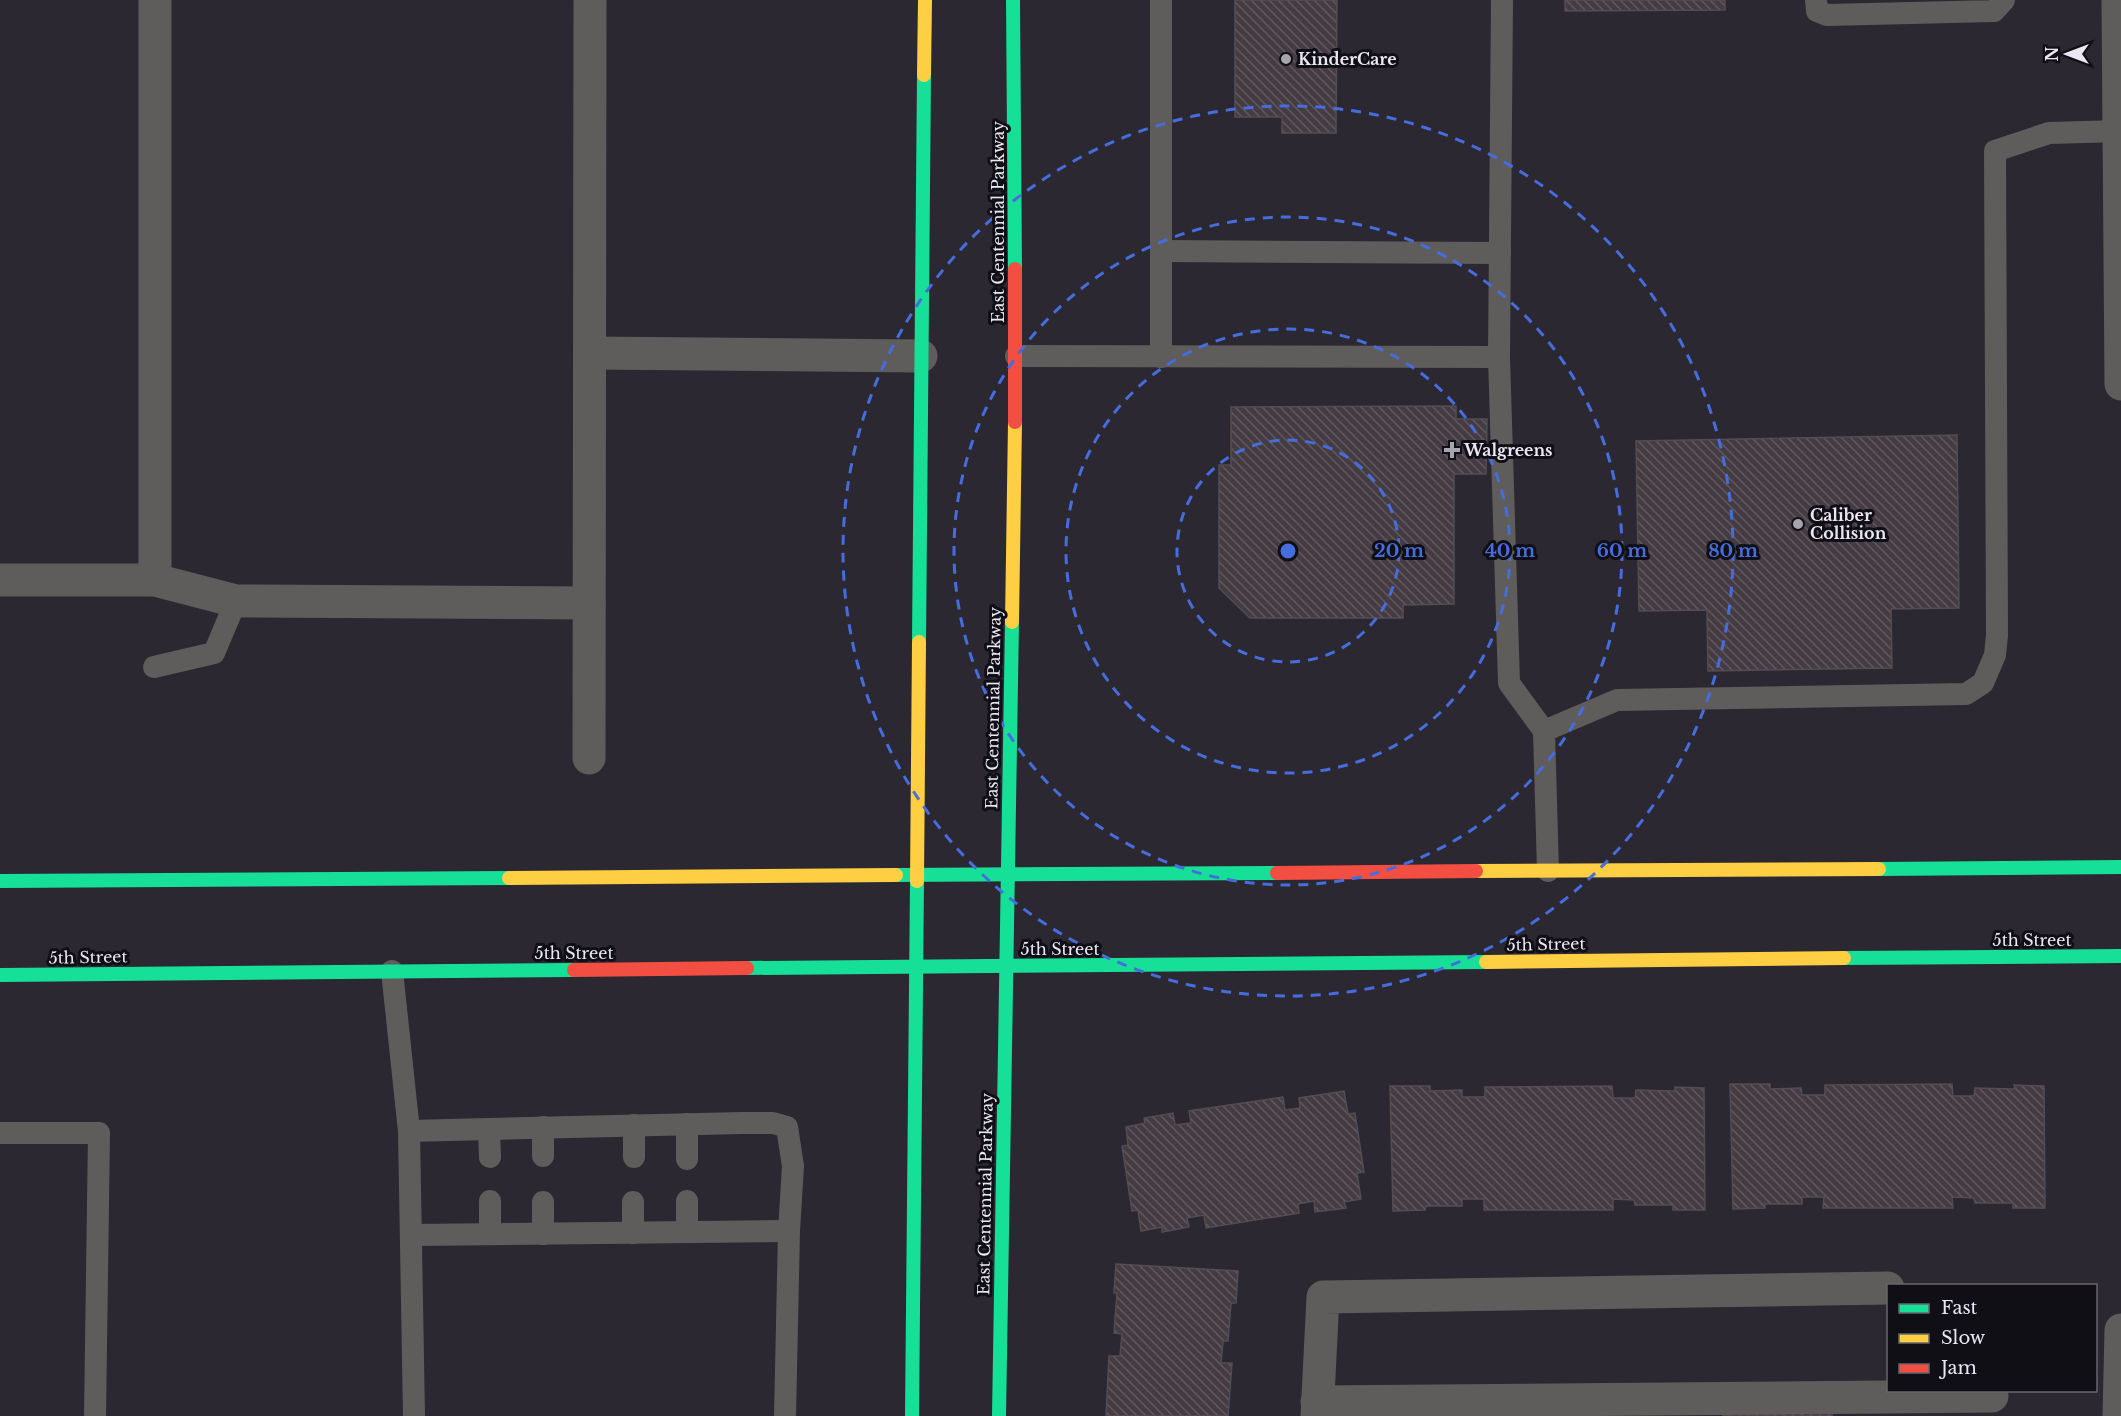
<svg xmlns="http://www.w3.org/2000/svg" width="2121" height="1416" viewBox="0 0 2121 1416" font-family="'Libre Baskerville',serif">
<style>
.building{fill:url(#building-back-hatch);stroke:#534d53;stroke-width:1.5}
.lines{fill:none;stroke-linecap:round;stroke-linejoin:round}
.lane{stroke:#5f5d5b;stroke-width:22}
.street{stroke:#5f5d5b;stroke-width:33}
.fast{stroke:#16e098;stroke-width:14}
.slow{stroke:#ffcf43;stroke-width:14}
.jam{stroke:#f24e42;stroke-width:14}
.ring{fill:none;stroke:#466ddd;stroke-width:3;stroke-dasharray:10 8}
.poi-dot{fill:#a7a4af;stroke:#110f16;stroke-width:2}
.labels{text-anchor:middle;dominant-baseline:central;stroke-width:6;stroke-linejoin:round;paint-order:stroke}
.poi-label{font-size:16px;font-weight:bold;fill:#eae7f3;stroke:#110f16;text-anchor:start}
.street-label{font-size:16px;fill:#eae7f3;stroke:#110f16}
.centre{fill:#466ddd;stroke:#110f16;stroke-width:3}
.ring-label{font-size:18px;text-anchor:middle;font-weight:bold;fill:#466ddd;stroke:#110f16;stroke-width:6;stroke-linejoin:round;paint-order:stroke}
</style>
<defs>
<pattern id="building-back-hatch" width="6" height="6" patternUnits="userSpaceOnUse" patternTransform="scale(1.5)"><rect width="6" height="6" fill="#453b43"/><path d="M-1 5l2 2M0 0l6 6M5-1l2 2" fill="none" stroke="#60575f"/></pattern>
</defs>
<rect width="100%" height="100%" fill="#2b2831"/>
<g class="building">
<path d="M1235,0H1337L1336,133H1282V117H1235Z"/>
<path d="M1565,0H1725V10L1565,11Z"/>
<path d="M1456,406V419H1487L1486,474H1454V604L1403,605V618H1250L1219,588V465H1231V407Z"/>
<path d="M1957,435L1959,608L1891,609L1892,668L1708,671L1707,610L1639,611L1636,441Z"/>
<path d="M1730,1084H1770V1089L1801,1088L1802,1095H1825V1085L1952,1084L1953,1096H1974L1975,1088L2015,1089L2014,1085L2044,1086L2045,1208H2013V1203H1975L1974,1198L1952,1197L1953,1208H1823L1824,1197H1802V1204H1765V1208L1733,1209Z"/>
<path d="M1390,1086H1430V1091L1462,1090V1097H1485V1087L1612,1086L1613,1098H1635L1636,1090L1675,1091V1087L1704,1088L1705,1210H1673V1205H1635L1634,1200L1613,1199V1210H1484V1199H1462V1206H1426L1425,1210L1393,1211Z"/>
<path d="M1344,1091L1348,1114L1355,1113L1364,1172L1357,1173L1361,1199L1344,1202L1346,1208L1315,1212L1314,1201L1298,1204L1299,1213L1206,1228L1204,1215L1187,1218L1189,1227L1162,1232V1227L1141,1231L1138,1210L1132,1211L1122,1146L1128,1145L1126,1127L1145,1123L1144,1118L1173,1113L1175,1125L1191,1123L1189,1111L1283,1097L1285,1110L1300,1108L1299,1098Z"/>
<path d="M1116,1264L1238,1271L1236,1303H1231L1228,1341H1223L1221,1363H1232L1228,1416H1106L1109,1356H1120L1122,1334L1114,1333L1117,1293H1114Z"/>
<rect x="1723" y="1413" width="109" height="3"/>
</g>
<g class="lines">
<g class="lane">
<path d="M1502,0L1499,357L1509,683L1544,731L1548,871"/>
<path d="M1816,0L1817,11L1827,15L1994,11L2004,0"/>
<path d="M1162,251L1500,253"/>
<path d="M1016,356L1499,357"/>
<path d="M1161,357V0"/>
<path d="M154,667L214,653L236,601"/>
<path d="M1544,731L1617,700L1966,694L1983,683L1995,655L1997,635L1995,151L2049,133L2120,131"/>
<path d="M392,971L409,1131L414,1416"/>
<path d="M687,1124V1159"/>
<path d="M634,1125V1157"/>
<path d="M543,1127V1156"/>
<path d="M489,1129L490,1157"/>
<path d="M409,1131L742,1123H773L787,1127L793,1166L789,1231L785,1416"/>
<path d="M0,1133H99L95,1416"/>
<path d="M490,1201V1234"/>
<path d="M687,1201V1232"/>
<path d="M543,1202V1234"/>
<path d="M633,1202V1233"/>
<path d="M411,1235L789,1231"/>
</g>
<g class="street">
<path d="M2118,0L2121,384"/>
<path d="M590,353L921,356"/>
<path d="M0,580H155V0"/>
<path d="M155,580L236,601L589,603"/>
<path d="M589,758L590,0"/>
<path d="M1317,1402L1992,1396"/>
<path d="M1317,1416L1323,1297L1888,1288"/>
<path d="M2119,1416L2121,1330"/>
</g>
<g class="fast">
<path d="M1013,0L1015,269"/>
<path d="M919,642L924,75"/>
<path d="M1879,869L2121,867"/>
<path d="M896,875L1277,873"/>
<path d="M0,881L509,878"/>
<path d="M1844,958L2121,956"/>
<path d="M747,968L1486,962"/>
<path d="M0,975L574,970"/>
<path d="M912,1416L917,881"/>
<path d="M999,1416L1012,622"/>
</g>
<g class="slow">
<path d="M924,75L925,0"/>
<path d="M1012,622L1015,422"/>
<path d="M1476,871L1879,869"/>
<path d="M509,878L896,875"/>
<path d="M917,881L919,642"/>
<path d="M1486,962L1844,958"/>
</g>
<g class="jam">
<path d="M1015,422V269"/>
<path d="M1277,873L1476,871"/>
<path d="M574,970L747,968"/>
</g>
</g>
<g class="ring">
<circle cx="1288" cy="551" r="111"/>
<circle cx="1288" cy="551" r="222"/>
<circle cx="1288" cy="551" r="334"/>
<circle cx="1288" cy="551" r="445"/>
</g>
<g class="poi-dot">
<circle cx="1286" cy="59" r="6"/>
<path d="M1449 441h6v6h6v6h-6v6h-6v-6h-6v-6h6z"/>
<circle cx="1798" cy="524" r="6"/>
</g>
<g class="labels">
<g class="poi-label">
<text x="1298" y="59">KinderCare</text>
<text x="1464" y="450">Walgreens</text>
<text x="1810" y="515">Caliber<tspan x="1810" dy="18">Collision</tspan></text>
</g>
<g class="street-label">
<text transform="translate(998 222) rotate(-90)">East Centennial Parkway</text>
<text transform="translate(993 708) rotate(-89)">East Centennial Parkway</text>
<text x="2032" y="940">5th Street</text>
<text transform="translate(1546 944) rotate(-1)">5th Street</text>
<text x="1060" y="949">5th Street</text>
<text x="574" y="953">5th Street</text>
<text transform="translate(88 957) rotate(-1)">5th Street</text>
<text transform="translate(985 1194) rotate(-89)">East Centennial Parkway</text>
</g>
</g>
<circle cx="1288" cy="551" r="9" class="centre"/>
<g class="ring-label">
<text x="1399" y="557">20 m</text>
<text x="1510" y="557">40 m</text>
<text x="1622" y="557">60 m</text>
<text x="1733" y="557">80 m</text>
</g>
<rect x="1887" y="1284" width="210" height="108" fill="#110f16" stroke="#68656e" stroke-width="1.5"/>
<rect x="1899" y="1304" width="30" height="9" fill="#16e098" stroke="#68656e" stroke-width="1.5"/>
<text x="1941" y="1314" font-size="18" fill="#eae7f3">Fast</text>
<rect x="1899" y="1334" width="30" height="9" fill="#ffcf43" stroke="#68656e" stroke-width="1.5"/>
<text x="1941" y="1344" font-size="18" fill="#eae7f3">Slow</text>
<rect x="1899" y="1364" width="30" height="9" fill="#f24e42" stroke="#68656e" stroke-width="1.5"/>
<text x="1941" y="1374" font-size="18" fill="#eae7f3">Jam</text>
<g transform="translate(2067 54) rotate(270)" stroke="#110f16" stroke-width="4.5" paint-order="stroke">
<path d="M0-4.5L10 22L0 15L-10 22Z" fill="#eae7f3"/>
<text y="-9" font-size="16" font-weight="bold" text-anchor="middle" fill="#eae7f3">N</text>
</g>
</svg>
